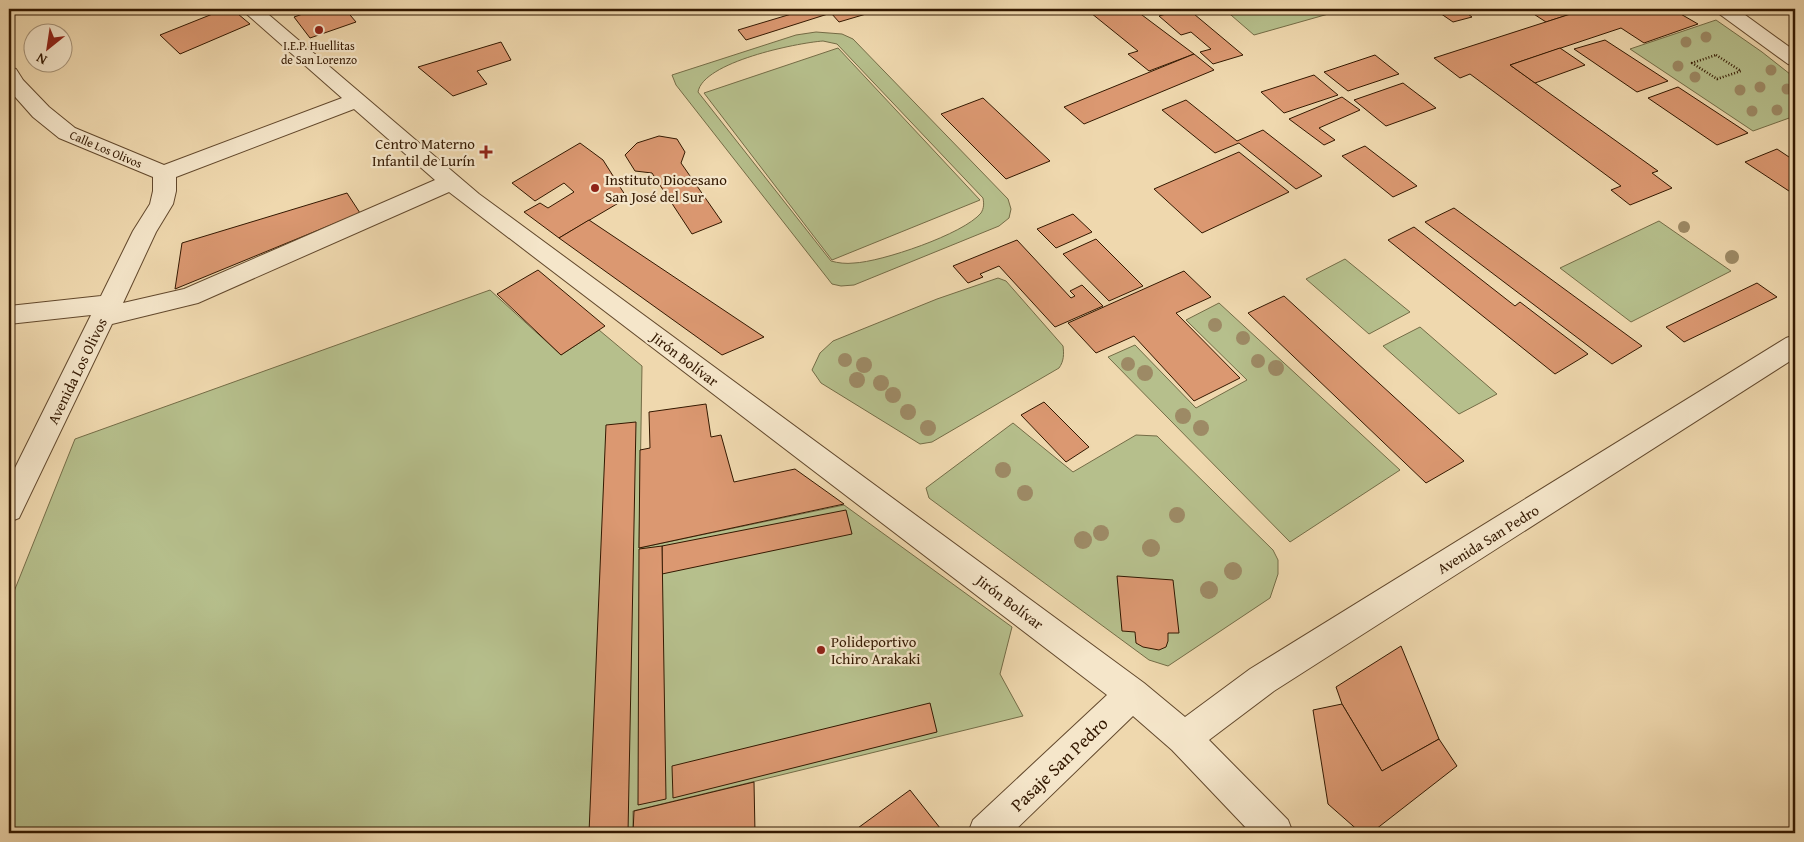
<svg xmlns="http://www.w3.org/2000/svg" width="1804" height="842" viewBox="0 0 1804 842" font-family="'Gentium Book Plus',serif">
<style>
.green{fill:#b6bf8c;stroke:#746c46;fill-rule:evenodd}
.building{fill:#db9871;stroke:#331800}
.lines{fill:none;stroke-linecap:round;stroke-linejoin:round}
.minor-casing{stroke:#62482c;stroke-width:2}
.path{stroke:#331800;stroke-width:2.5;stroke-dasharray:1 2;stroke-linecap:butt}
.minor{fill:#f5e6ca;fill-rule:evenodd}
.tree{fill:#9d8a65}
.poi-dot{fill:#8f2418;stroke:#f5e6ca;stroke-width:2}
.labels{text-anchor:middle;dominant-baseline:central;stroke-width:4.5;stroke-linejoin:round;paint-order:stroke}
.far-poi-label{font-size:12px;fill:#331800;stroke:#f5e6ca}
.far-street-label{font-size:12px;fill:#331800;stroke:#f5e6ca}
.poi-label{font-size:15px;fill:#331800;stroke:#f5e6ca;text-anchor:start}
.street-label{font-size:15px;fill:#331800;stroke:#f5e6ca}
.near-street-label{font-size:18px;fill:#331800;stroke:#f5e6ca}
</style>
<rect width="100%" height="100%" fill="#efd8ae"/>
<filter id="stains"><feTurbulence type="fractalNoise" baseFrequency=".004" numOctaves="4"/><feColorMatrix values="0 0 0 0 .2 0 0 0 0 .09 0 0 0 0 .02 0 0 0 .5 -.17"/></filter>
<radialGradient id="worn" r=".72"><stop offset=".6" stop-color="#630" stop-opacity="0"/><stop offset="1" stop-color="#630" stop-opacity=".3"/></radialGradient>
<g class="green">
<path d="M1224,9H1346L1254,35Z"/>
<path d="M1716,20L1762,52L1795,78V110L1792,117L1753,131L1630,49Z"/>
<path d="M816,32L842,34L853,39L1008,199L1011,209L1009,218L999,226L854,285L841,286L832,284L676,85L672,75L796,35ZM823,41L837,44L983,198C984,204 984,208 981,213C964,234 881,262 854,263C846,264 838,263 831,261L698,92C703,62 796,43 823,41Z"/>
<path d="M838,48L980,200L832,260L704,93Z"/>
<path d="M1659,221L1731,271L1631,322L1560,268Z"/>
<path d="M1345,259L1410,312L1369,334L1306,279Z"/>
<path d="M998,278L1006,281L1063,346C1064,354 1064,361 1059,368L932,442L920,444L821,383L812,370L820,353L833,341L937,299Z"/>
<path d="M490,290L561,355L599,330L642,366L639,548L844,505L1012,627L1000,674L1023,716L633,811V833H9V604L75,439Z"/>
<path d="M1219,303L1400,470L1290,542L1108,357L1135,345L1196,408L1247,380L1186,320Z"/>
<path d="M1420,327L1497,394L1459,414L1383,346Z"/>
<path d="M1013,423L1073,472L1136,435L1157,436L1273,550L1278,560V574L1270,598L1168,666L1149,660L929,498L926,488Z"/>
</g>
<g class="building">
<path d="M225,9H232L250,24L180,54L160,35Z"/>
<path d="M317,9H345L356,22L310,38L294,17Z"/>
<path d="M808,9H883L839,22L831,13L746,40L738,30Z"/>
<path d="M1086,9H1134L1194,54L1149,71L1128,54L1138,51Z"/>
<path d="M1183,9H1188L1243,55L1213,64L1200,52L1211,49L1191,32L1181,35L1159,16Z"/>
<path d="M1434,9H1461L1472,17L1453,22Z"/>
<path d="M1526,9H1562L1571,14L1546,22Z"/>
<path d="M1586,9H1672L1698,24L1644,43L1621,28L1510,65L1658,171L1652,173L1672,188L1630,205L1611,190L1621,186L1470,74L1460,78L1434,58Z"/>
<path d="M1605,40L1668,81L1637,92L1574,49Z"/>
<path d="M501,42L511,60L477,71L487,84L453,96L418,67Z"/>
<path d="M1560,48L1585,65L1535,83L1510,65Z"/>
<path d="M1194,54L1214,70L1084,124L1064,107Z"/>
<path d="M1375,55L1399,74L1348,91L1324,72Z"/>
<path d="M1314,75L1338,95L1284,113L1261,92Z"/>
<path d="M1403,83L1436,108L1386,126L1354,100Z"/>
<path d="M1678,87L1748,133L1717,145L1648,98Z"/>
<path d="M1342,97L1360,110L1319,128L1335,140L1324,145L1289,119Z"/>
<path d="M983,98L1050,161L1006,179L941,114Z"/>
<path d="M1186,100L1237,141L1263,130L1322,176L1296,189L1239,143L1215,153L1162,110Z"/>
<path d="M659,136L677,139L685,152L681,163L722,222L692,234L652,173L635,171L625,155L637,143Z"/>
<path d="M580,143L603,160L627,198L559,238L524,212L540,203L548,208L574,192L564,183L535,201L512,183Z"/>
<path d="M1365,146L1417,186L1393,197L1342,156Z"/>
<path d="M1777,149L1795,161V195L1745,162Z"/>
<path d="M1239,152L1289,192L1202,233L1154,189Z"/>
<path d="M347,193L360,213L175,289L182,243Z"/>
<path d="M1454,208L1642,346L1612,364L1425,222Z"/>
<path d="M1073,214L1092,232L1056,248L1037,229Z"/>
<path d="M589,220L764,337L722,355L559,238Z"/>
<path d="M1414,227L1515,306L1520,302L1588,354L1555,374L1388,240Z"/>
<path d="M1096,239L1143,286L1109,301L1063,254Z"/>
<path d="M1017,240L1071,298L1075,296L1070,291L1082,285L1103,306L1055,327L999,266L980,274L983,277L968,283L953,266Z"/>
<path d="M538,270L605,326L561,355L497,294Z"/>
<path d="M1184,271L1211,297L1176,313L1240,378L1194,401L1134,336L1096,353L1068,323Z"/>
<path d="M1757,283L1777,297L1684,342L1666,327Z"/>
<path d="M1284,296L1464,461L1426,483L1248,313Z"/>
<path d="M1044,402L1089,447L1066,462L1021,415Z"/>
<path d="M706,404L711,437L721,435L734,482L795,469L844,504L639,548L640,450L650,448L649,412Z"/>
<path d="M636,422L628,833H589L606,425Z"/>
<path d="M846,510L852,534L662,574V546Z"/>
<path d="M662,546L666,799L638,805L639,549Z"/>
<path d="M1117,576L1173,580L1179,633H1168V641L1166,647L1159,650L1143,647L1136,643L1135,632L1122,631Z"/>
<path d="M1401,646L1439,739L1382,771L1342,704L1336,687Z"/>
<path d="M930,703L937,732L673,798L672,766Z"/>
<path d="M1342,704L1382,771L1439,739L1457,766L1371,833H1361L1328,804L1313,710Z"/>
<path d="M754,782L755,833H633L634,811Z"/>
<path d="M910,790L944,833H851Z"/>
</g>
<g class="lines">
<defs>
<g id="minor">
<path d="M241,9H262L479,194L1144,683L1185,717L1250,669L1786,338L1795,335V358L1274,691L1209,740L1288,820L1293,833H1251L1172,750L1133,716L1012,833H968L973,820L1107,695L449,192L198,303L112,324L19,518L9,522V480L91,315L9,324V306L101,296L133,231L150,204L153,191V177L59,138L33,117L9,90V67L16,69L23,80L49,107L75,128L164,165L342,98ZM354,109L435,180L184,289L123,303L156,232L173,204L176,191V177Z"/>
<path d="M1716,9H1737L1795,51V66L1788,64L1718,13Z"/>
</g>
</defs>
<use href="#minor" class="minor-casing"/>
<path class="path" d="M1716,55L1741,71L1717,79L1692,63Z"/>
<use href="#minor" class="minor"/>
</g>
<g class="tree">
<circle cx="1706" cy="37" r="5.5"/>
<circle cx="1686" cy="42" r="5.5"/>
<circle cx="1678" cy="66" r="5.5"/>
<circle cx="1771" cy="70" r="5.5"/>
<circle cx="1695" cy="77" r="5.5"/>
<circle cx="1760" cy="87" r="5.5"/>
<circle cx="1787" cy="89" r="5.5"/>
<circle cx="1740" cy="90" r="5.5"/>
<circle cx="1777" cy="110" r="5.5"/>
<circle cx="1752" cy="111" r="5.5"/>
<circle cx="1684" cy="227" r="6"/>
<circle cx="1732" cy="257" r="7"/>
<circle cx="1215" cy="325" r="7"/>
<circle cx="1243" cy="338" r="7"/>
<circle cx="845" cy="360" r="7"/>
<circle cx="1258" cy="361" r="7"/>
<circle cx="1128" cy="364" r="7"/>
<circle cx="864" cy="365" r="8"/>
<circle cx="1276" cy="368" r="8"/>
<circle cx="1145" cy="373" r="8"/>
<circle cx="857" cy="380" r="8"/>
<circle cx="881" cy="383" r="8"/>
<circle cx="893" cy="395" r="8"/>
<circle cx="908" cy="412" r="8"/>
<circle cx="1183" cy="416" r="8"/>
<circle cx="928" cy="428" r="8"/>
<circle cx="1201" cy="428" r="8"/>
<circle cx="1003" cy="470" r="8"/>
<circle cx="1025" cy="493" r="8"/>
<circle cx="1177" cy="515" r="8"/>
<circle cx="1101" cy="533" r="8"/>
<circle cx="1083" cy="540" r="9"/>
<circle cx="1151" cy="548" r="9"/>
<circle cx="1233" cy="571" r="9"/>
<circle cx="1209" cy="590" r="9"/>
</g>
<g class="poi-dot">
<circle cx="319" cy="30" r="5"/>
<path d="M483.5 144.5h5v5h5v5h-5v5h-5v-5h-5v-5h5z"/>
<circle cx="595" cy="188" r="5"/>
<circle cx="821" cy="650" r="5"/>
</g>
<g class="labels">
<g class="far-poi-label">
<text x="319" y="45">I.E.P. Huellitas<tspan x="319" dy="14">de San Lorenzo</tspan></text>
</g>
<g class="far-street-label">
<text transform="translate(106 149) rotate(23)">Calle Los Olivos</text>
</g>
<g class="poi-label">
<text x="475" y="143" text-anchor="end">Centro Materno<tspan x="475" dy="17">Infantil de Lurín</tspan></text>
<text x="605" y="179">Instituto Diocesano<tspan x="605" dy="17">San José del Sur</tspan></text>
<text x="831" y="641">Polideportivo<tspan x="831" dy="17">Ichiro Arakaki</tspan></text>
</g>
<g class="street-label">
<text transform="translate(685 359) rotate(37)">Jirón Bolívar</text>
<text transform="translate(77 371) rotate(-64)">Avenida Los Olivos</text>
<text transform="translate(1488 539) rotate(-32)">Avenida San Pedro</text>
<text transform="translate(1010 602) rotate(37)">Jirón Bolívar</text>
</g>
<g class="near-street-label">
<text transform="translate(1059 764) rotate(-44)">Pasaje San Pedro</text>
</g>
</g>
<rect width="1804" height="842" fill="none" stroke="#efd8ae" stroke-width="30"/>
<rect x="10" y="10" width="1784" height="822" fill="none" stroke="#331800" stroke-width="2.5"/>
<rect x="15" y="15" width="1774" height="812" fill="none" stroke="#331800"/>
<g transform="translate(48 48) rotate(210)"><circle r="24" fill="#f5e6ca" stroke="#a79479"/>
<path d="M0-4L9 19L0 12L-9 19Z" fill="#8f2418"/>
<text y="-8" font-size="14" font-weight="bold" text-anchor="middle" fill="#331800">N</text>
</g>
<rect width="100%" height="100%" filter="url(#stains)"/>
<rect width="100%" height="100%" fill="url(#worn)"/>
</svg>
